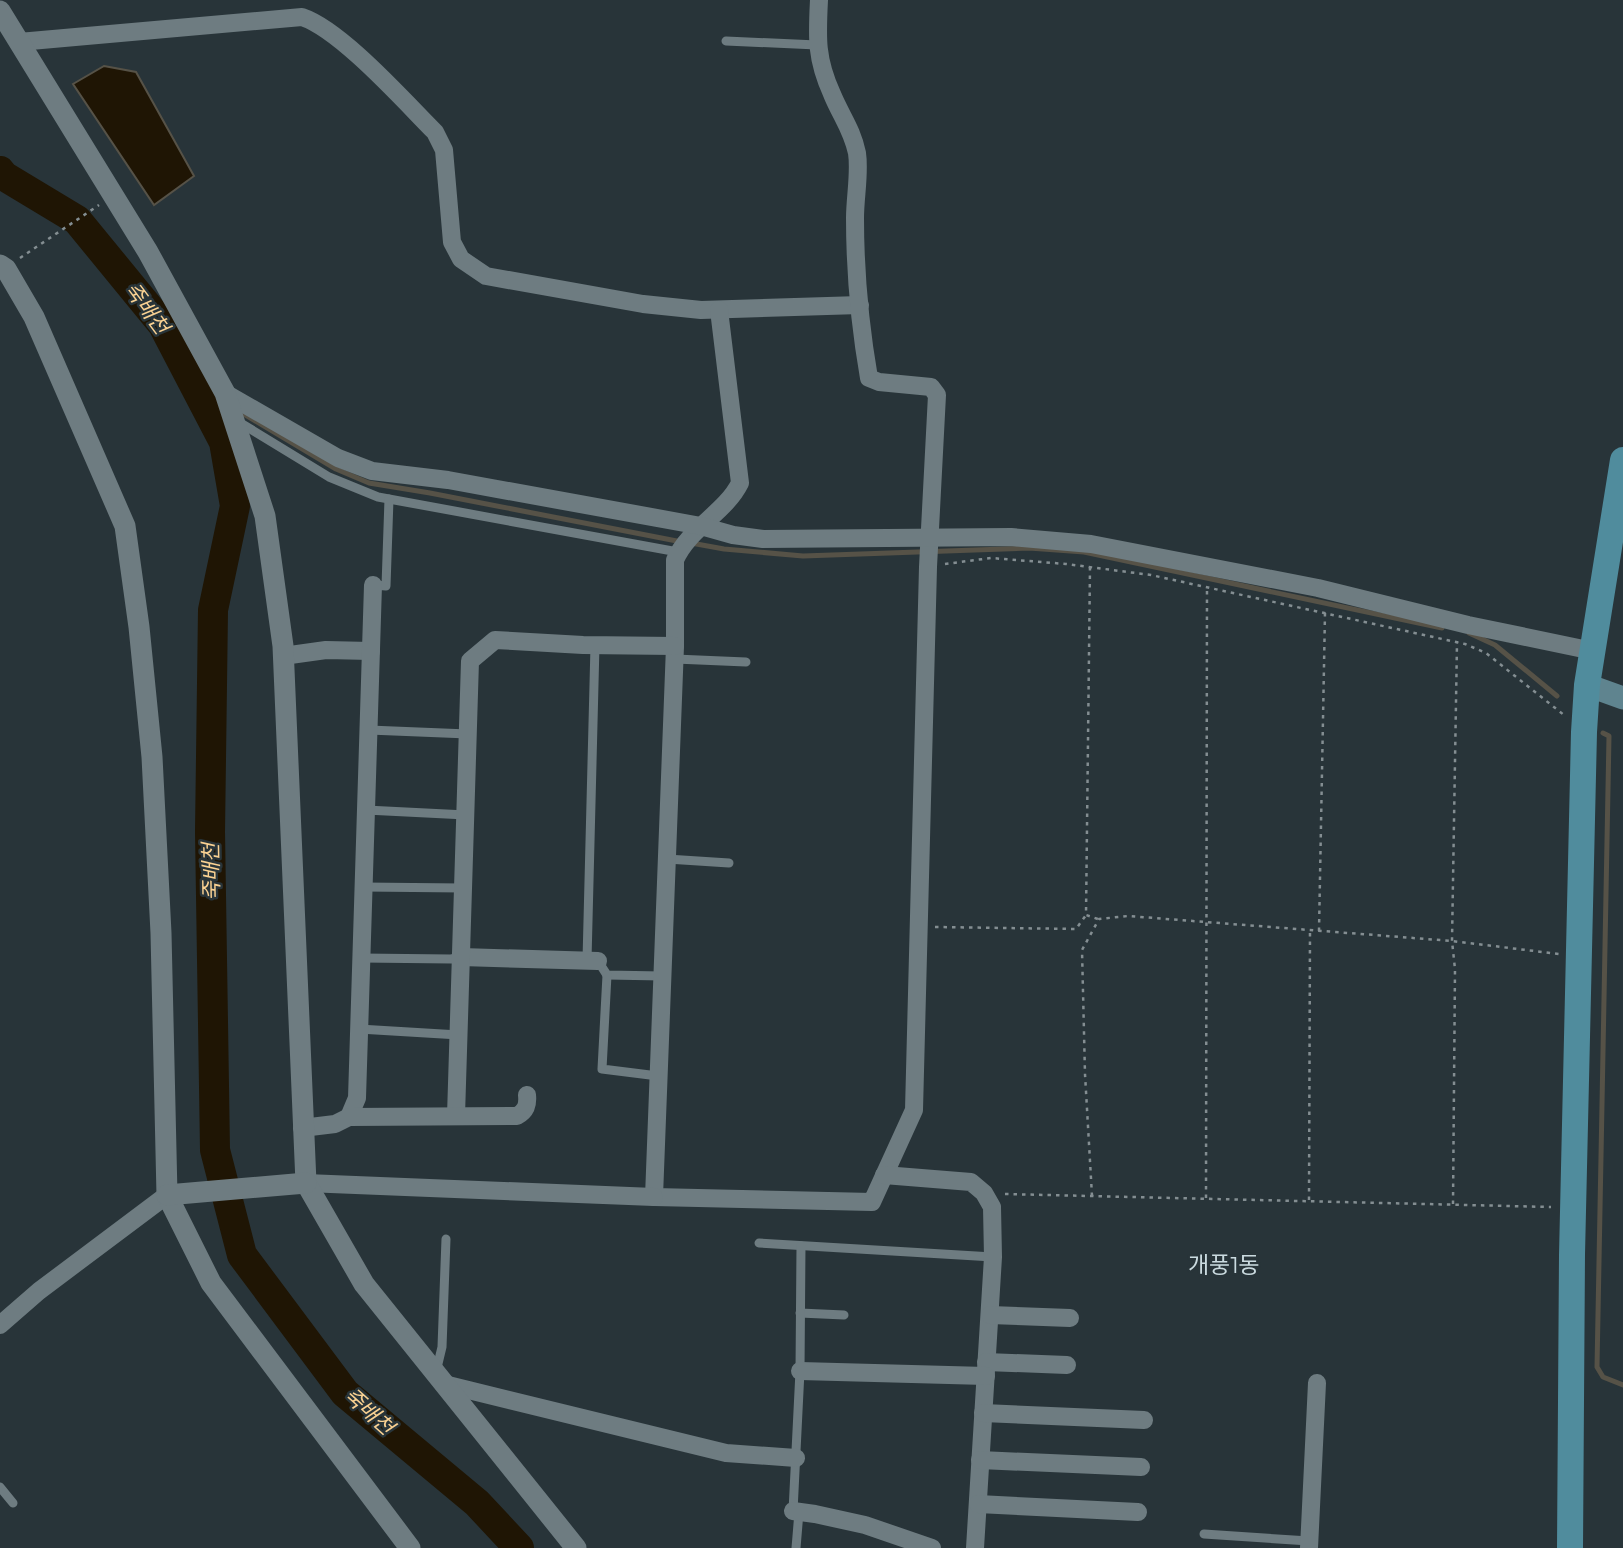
<svg xmlns="http://www.w3.org/2000/svg" width="1623" height="1548" viewBox="0 0 1623 1548" font-family="Montserrat,'Noto Sans KR',sans-serif">
<style>
.water{fill:#1f1504;stroke:#565247;stroke-width:2}
.lines{fill:none;stroke-linecap:round;stroke-linejoin:round}
.stream{stroke:#565247;stroke-width:5}
.river{stroke:#1f1504;stroke-width:30}
.path{stroke:#848e92;stroke-width:2.5;stroke-dasharray:3.5 5;stroke-linecap:butt}
.service{stroke:#6e7c81;stroke-width:9}
.minor{stroke:#6e7c81;stroke-width:18}
.tertiary{stroke:#6e7c81;stroke-width:21}
.secondary{stroke:#5f848f;stroke-width:23}
.primary{stroke:#508c9d;stroke-width:26}
.labels{text-anchor:middle;dominant-baseline:central;stroke-width:5;stroke-linejoin:round;paint-order:stroke}
.water-label{font-size:21px;font-style:italic;fill:#f9d192;stroke:#283439}
.quarter-label{font-size:23px;fill:#cadadf;stroke:#283439}
</style>
<rect width="100%" height="100%" fill="#283439"/>
<path class="water" d="M104,66L136,72L194,176L154,205L73,84Z"/>
<g class="lines">
<g class="stream">
<path d="M195,385L219,399"/>
<path d="M237,410L336,469L369,483L430,493L682,542"/>
<path d="M691,543L724,549L803,556L1029,548L1084,552L1442,628"/>
<path d="M1469,633L1495,645L1557,696"/>
<path d="M1603,733L1609,736L1597,1367L1603,1377L1623,1385"/>
</g>
<path class="river" d="M0,171L4,176L77,220L163,325L224,442L235,506L213,610L210,832L215,1150L242,1255L345,1393L477,1503L519,1548"/>
<g class="path">
<path d="M20,258L99,205"/>
<path d="M945,564L991,558L1066,564L1151,575L1465,644L1486,653L1564,715"/>
<path d="M1090,567L1086,915L1098,919"/>
<path d="M935,927L1076,929L1086,915"/>
<path d="M1319,931L1325,613"/>
<path d="M1005,1194L1551,1207"/>
<path d="M1092,1196L1085,1074L1082,950L1099,919L1128,916L1452,941L1559,954"/>
<path d="M1206,1198L1207,587"/>
<path d="M1309,1200L1310,930"/>
<path d="M1453,1204L1455,969L1452,941L1457,642"/>
</g>
<g class="service">
<path d="M726,41L817,45"/>
<path d="M239,422L329,477L378,497L678,552"/>
<path d="M373,585L386,586L389,499"/>
<path d="M675,659L746,662"/>
<path d="M369,730L468,734"/>
<path d="M366,810L466,815"/>
<path d="M667,859L729,863"/>
<path d="M363,887L463,888"/>
<path d="M361,958L451,959L461,957"/>
<path d="M587,960L595,645"/>
<path d="M598,961L607,975L662,976"/>
<path d="M607,975L602,1069L658,1076"/>
<path d="M359,1029L459,1035"/>
<path d="M759,1243L993,1257"/>
<path d="M800,1313L844,1315"/>
<path d="M436,1372L442,1347L446,1239"/>
<path d="M0,1487L13,1503"/>
<path d="M793,1511L800,1371L801,1246"/>
<path d="M1204,1534L1309,1541"/>
<path d="M796,1548L799,1512"/>
</g>
<g class="minor">
<path d="M19,42L302,17C341,30 404,101 435,132L444,150L452,242L461,259L486,276L643,304L701,310L860,305"/>
<path d="M719,310L740,483C725,513 689,528 675,560V646L654,1197L872,1202L914,1110L928,567L937,395L931,387L879,382L869,378C860,326 855,271 855,218C855,197 860,173 857,153C852,129 841,116 832,94C816,59 817,38 819,0"/>
<path d="M225,393L338,458L372,471L448,480L701,526L733,535L763,539L1011,537L1091,544L1318,588L1468,625L1593,651"/>
<path d="M283,656L326,650L371,651"/>
<path d="M461,957L598,961"/>
<path d="M456,1116L470,661L495,640L583,645L675,646"/>
<path d="M349,1117L357,1098L373,585"/>
<path d="M302,1128L335,1124L349,1117L517,1116C526,1111 528,1105 527,1095"/>
<path d="M884,1175L971,1182L984,1193L992,1207L993,1257L975,1548"/>
<path d="M306,1183L654,1197"/>
<path d="M990,1315L1070,1318"/>
<path d="M0,1325L39,1291L167,1195"/>
<path d="M986,1362L1067,1365"/>
<path d="M800,1371L986,1376"/>
<path d="M444,1384L726,1453L796,1458"/>
<path d="M983,1413L1144,1420"/>
<path d="M980,1460L1141,1467"/>
<path d="M978,1504L1138,1512"/>
<path d="M793,1511L815,1514L865,1525L932,1548"/>
<path d="M1309,1548L1317,1383"/>
</g>
<g class="tertiary">
<path d="M0,11L148,252L225,393L265,516L283,646L306,1183L364,1284L576,1548"/>
<path d="M0,265L6,269L34,317L125,526L139,627L152,757L161,933L167,1195L211,1283L410,1548"/>
<path d="M167,1195L306,1183"/>
</g>
<path class="secondary" d="M1587,685L1623,698"/>
<path class="primary" d="M1570,1548L1572,1255L1584,732L1587,685L1623,460"/>
</g>
<g class="labels">
<g class="water-label">
<text transform="translate(147 308) rotate(53)">죽배천</text>
<text transform="translate(211 872) rotate(-91)">죽배천</text>
<text transform="translate(369 1411) rotate(42)">죽배천</text>
</g>
<g class="quarter-label">
<text x="1224" y="1265">개풍1동</text>
</g>
</g>
</svg>
